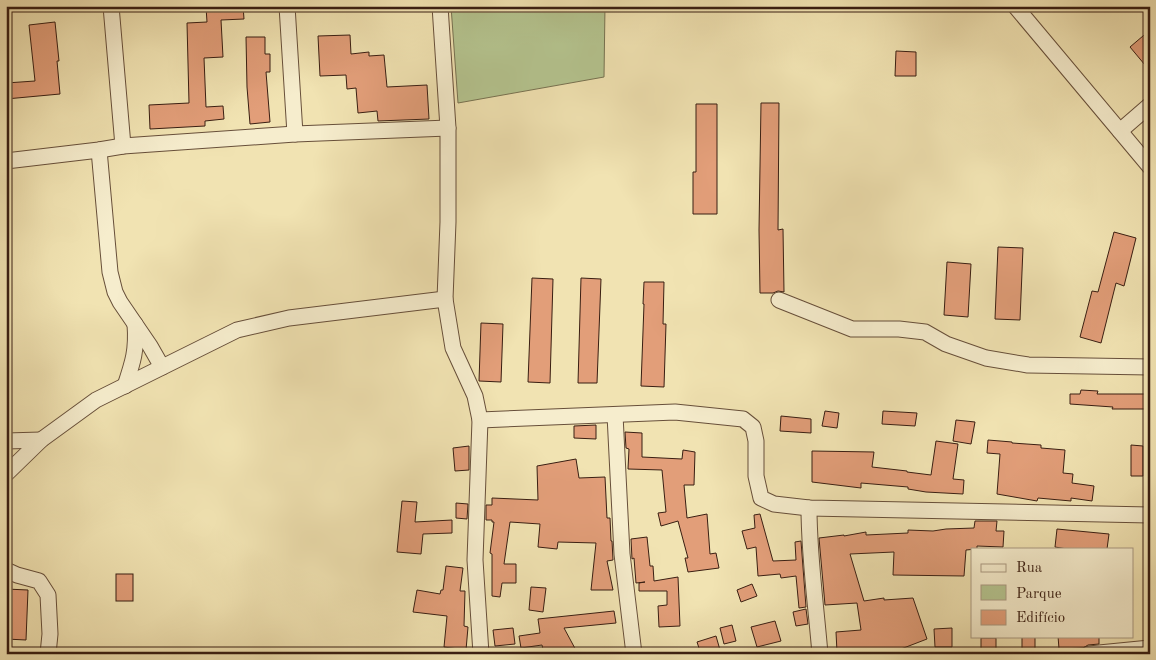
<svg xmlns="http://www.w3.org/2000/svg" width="1156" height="660" viewBox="0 0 1156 660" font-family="'Old Standard TT',serif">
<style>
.green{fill:#b5c590;stroke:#777251}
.building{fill:#e29e79;stroke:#391e12}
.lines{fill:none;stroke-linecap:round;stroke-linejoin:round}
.street-casing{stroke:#674f3a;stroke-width:17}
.street{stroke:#f6edcd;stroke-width:15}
</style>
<rect width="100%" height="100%" fill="#f1e3b2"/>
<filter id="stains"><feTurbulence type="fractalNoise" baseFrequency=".004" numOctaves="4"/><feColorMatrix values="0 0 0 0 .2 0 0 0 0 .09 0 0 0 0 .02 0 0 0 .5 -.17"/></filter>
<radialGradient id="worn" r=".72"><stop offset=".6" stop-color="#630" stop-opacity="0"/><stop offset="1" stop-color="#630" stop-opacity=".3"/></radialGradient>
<path class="green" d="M451,6H605L604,77L458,103Z"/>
<g class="building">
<path d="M243,6L244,19L221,20L223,57L204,58L206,107L223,106L224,119L205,121V126L150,129L149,105L189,103L187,23L207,22L206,7Z"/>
<path d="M55,22L59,61H57L60,94L6,99V83L35,81L29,25Z"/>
<path d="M1150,30V71L1130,47Z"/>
<path d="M350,35L351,54L369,52V56L384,55L387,87L427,85L429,119L378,121L377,111L358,113L356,88L347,89L346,75L320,76L318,36Z"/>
<path d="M246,37H265V54H270V72H266L270,122L250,124L247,87Z"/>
<path d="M896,51L916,52V76H895Z"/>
<path d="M761,103H779L778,230L783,229L784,292L778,291L773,293H760L759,230Z"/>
<path d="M696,104H717V214H693V172H696Z"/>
<path d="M1114,232L1136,238L1124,286L1116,283L1101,343L1080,337L1092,291L1098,292Z"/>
<path d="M998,247L1023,248L1020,320L995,319Z"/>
<path d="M947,262L971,264L968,317L944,315Z"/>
<path d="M532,278L553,279L550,383L528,382Z"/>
<path d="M581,278L601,279L597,383H578Z"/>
<path d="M644,282H664L663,324H666L664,387L641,386L644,304H643Z"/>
<path d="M481,323L503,324L501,382L479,381Z"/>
<path d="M1081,390L1098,391L1097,394H1150V409H1112L1113,407L1070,404V394H1080Z"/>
<path d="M825,411L839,413L837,428L822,426Z"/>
<path d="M883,411L917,413L915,426L882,424Z"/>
<path d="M781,416L811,419V433L780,431Z"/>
<path d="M956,420L975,422L971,444L953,441Z"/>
<path d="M596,425V439L574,438V426Z"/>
<path d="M625,432L642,433V457L682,459L683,450L695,452L694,485H684L687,518L707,514L710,554L716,553L719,568L688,572L685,558H688L678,521L661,526L658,513L666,512L662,470L628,469L629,449L626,448Z"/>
<path d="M988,440L1012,442V443L1041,445V448L1065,450L1063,473L1073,474L1072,483L1094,486L1092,501L1071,498V501L1038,498L1037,501L997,494L1000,454L987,453Z"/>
<path d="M936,441L958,444L953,479L964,480L963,494L926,492L908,489V487L861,483V488L812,482V451L874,452L872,467L907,471V472L931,475Z"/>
<path d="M1131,445L1143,446V476H1131Z"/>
<path d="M469,446V470L455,471L453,448Z"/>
<path d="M576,459L579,478L605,477L607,518H610L611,541H612L613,560L607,561L613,590H591L596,543L558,542L557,549L538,547L540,524L510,522L504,564H516V583H502L500,597L492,596V554L490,553L494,522H492V520H486V505H492V498L538,500L537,466Z"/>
<path d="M402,501L417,502L415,522L452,520V533L423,534L421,554L397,552Z"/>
<path d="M456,503L468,504L467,519L456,518Z"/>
<path d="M760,514L773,561L796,560L795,542L801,541L806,607L799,608L796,576L781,578L780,574L758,576L756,547L747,549L742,531L755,528L754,515Z"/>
<path d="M975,521H997L996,531H1004L1003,547L977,546V549L966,550L964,576L893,575L894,552L850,554L864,601L884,598V600L913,598L927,639L901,649L870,650V649L837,652L836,632L861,630L857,603L825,605L819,538L844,535V536L866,532V535L908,533V530L933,531L946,529L974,528Z"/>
<path d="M1057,529L1109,534L1107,549H1067L1055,547Z"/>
<path d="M647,537L650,566H653L654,581L678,577L680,626L659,627L658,606L667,605V591H639V583L645,582L636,583L634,558L632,559L631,539Z"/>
<path d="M446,566L463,568L460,591H465L464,626L468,627L466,650L444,647L447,616L413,612L417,590L440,594L441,590H443Z"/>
<rect x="116" y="574" width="17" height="27"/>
<path d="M752,584L757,596L741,602L737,590Z"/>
<path d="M531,587L546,588L543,612L529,610Z"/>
<path d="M6,589L28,590L26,640L6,639Z"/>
<path d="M806,609L808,624L796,626L793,612Z"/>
<path d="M614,611L616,623L564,628L578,654H544L542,645L521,648L519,636L540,633L538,619Z"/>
<path d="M775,621L781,641L757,647L751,627Z"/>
<path d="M732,625L736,641L724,644L720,628Z"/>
<path d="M513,628L515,644L495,646L493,630Z"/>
<path d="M952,628V647H935L934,629Z"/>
<path d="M716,636L720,650L706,654H701L697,642Z"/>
<rect x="1022" y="636" width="13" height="13"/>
<path d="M1058,636H1099V644L1088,645L1083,648L1059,649Z"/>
<rect x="981" y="638" width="15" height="16"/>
</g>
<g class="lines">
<defs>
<g id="street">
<path d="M111,6L123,146"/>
<path d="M287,6L295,134"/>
<path d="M440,6L448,128V222L445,299L453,348L475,396L480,420L475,560L481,654"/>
<path d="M1015,6L1150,167"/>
<path d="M1120,131L1150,105"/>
<path d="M99,150L110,272L115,292L120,302L150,346L162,367"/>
<path d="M6,161L99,150L123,146L295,134L448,128"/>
<path d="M779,300L852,329H899L925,332L946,344L986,358L1028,365L1150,367"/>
<path d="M125,386C133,362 137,350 135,324"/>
<path d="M615,415L622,554L634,654"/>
<path d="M480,420L675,412L743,419L753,427L756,441V476L761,498L774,504L809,508L1150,515"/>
<path d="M6,441L41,440"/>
<path d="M6,474L41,440L96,400L237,330L289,318L445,299"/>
<path d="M809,508C809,557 816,605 820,654"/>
<path d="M6,570L17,575L39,581L48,595L50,634L48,654"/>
<path d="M1089,654L1150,648"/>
</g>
</defs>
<use href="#street" class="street-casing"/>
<use href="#street" class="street"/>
</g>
<rect width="1156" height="660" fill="none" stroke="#f1e3b2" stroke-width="25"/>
<rect x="8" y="8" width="1141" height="645" fill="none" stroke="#391e12" stroke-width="2.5"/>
<rect x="12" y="12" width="1131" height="635" fill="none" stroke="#391e12"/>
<rect x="971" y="548" width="162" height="90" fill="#f6edcd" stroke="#aa9a82"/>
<rect x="981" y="564" width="25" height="8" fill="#f6edcd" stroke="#aa9a82"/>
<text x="1016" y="572" font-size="15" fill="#391e12">Rua</text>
<rect x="981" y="585" width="25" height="15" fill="#b5c590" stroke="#aa9a82"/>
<text x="1016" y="598" font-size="15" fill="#391e12">Parque</text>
<rect x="981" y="610" width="25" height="15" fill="#e29e79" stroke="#aa9a82"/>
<text x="1016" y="622" font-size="15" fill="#391e12">Edifício</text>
<rect width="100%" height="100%" filter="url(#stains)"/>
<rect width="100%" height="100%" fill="url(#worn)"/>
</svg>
